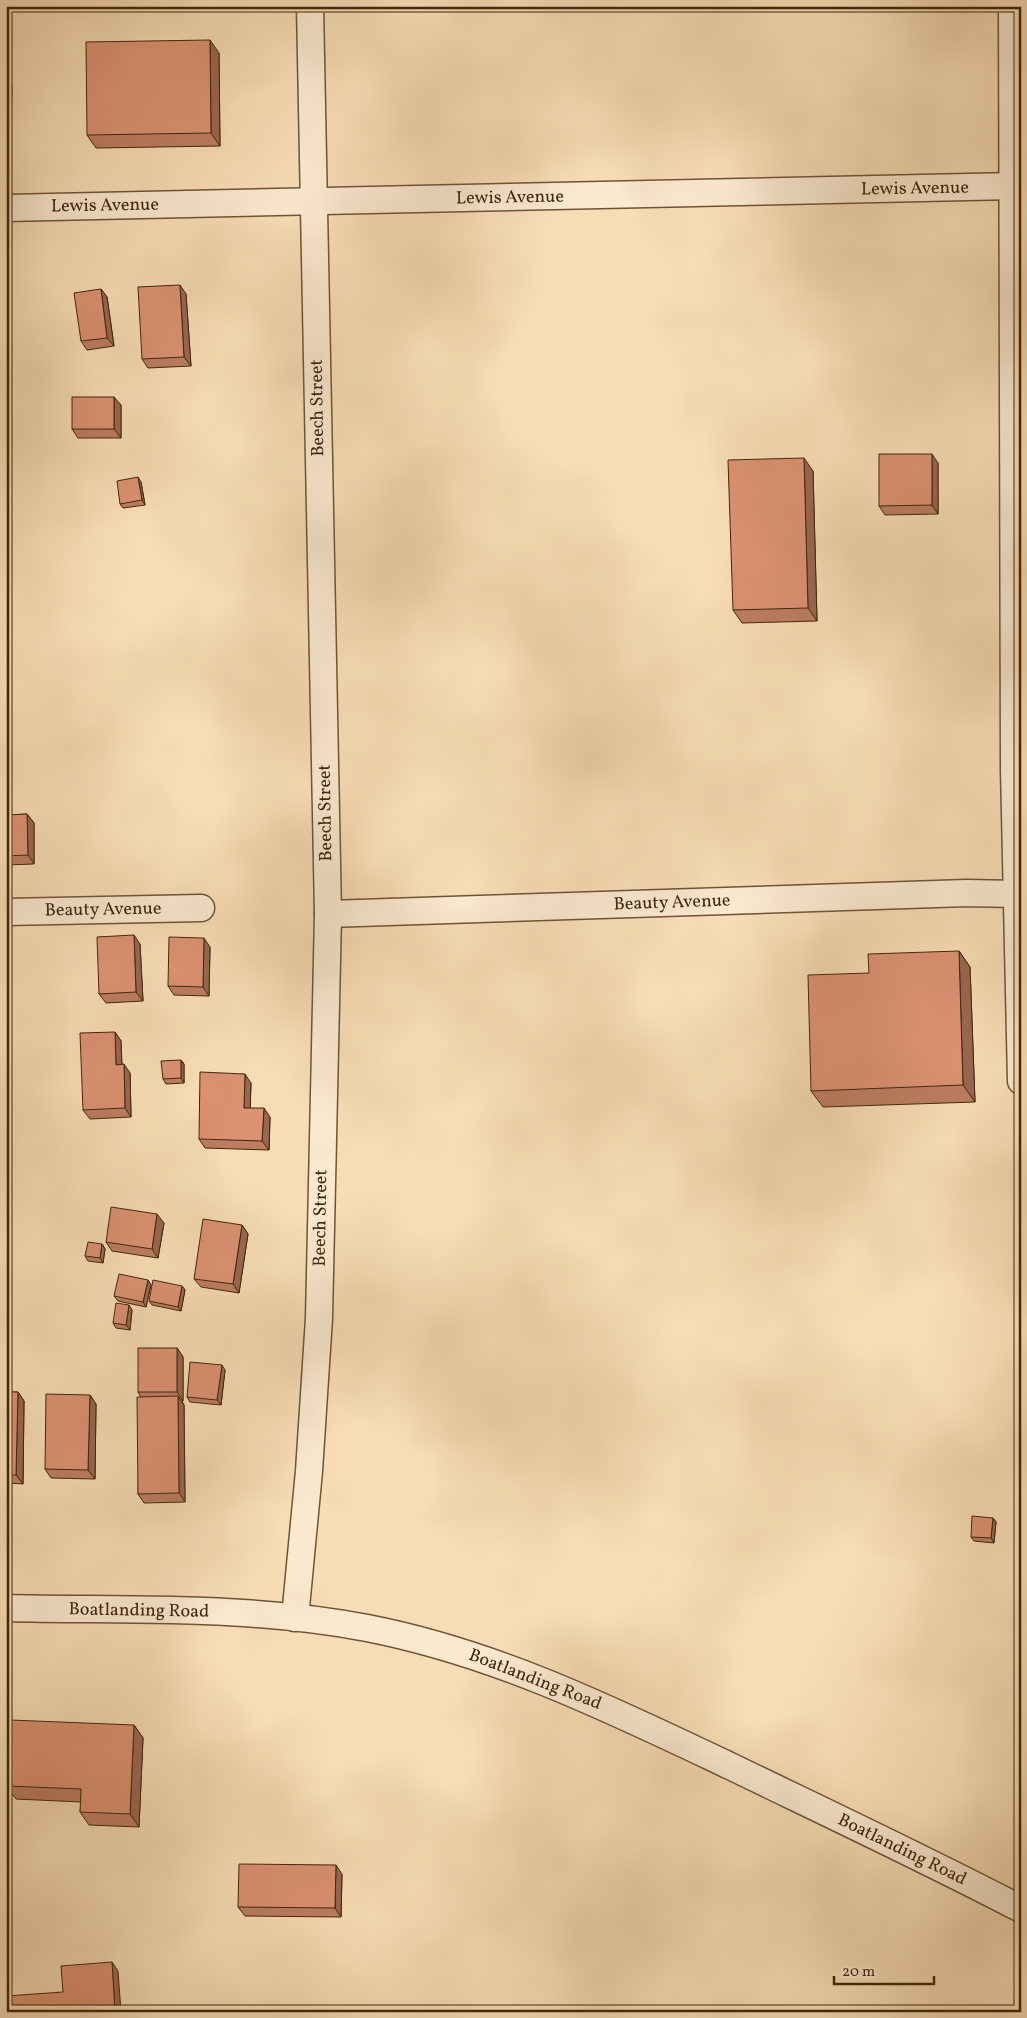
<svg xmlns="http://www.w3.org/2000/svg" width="1027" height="2018" viewBox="0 0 1027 2018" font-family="Vollkorn,serif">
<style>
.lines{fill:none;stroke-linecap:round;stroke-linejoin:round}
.street-casing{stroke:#6e5436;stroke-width:29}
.street{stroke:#fae8cf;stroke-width:26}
.wall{fill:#bc7d62;stroke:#41260c}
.shaded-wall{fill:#996650;stroke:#41260c}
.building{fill:#db9172;stroke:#41260c}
.labels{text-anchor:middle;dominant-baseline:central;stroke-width:4.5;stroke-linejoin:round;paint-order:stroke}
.street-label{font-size:18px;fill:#41260c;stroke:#fae8cf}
</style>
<rect width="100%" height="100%" fill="#f7dcb5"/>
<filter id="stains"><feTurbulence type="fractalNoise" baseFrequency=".004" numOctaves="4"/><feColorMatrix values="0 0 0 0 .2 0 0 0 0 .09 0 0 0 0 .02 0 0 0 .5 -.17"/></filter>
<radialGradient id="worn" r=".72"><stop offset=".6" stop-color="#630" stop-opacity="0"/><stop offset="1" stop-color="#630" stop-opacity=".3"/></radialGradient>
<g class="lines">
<defs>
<g id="street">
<path d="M1012,6L1014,770L1021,1081"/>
<path d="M6,208L1014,186"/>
<path d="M6,912L201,908"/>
<path d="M328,914L967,893L1016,894"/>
<path d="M6,1608C126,1611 249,1605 367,1628C496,1653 612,1710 730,1766C827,1813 925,1859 1021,1909"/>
<path d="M295,1618L309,1471L319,1318L328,914L310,6"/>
</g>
</defs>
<use href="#street" class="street-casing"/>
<use href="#street" class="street"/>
</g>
<g class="wall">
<path d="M219,53L220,146L96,148L87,135Z"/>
<path d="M6,77L12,85L11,126H6Z"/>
<path d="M101,289L107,297L114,346L87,350L81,341Z"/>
<path d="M186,294L191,366L148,368L142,359Z"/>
<path d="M121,405V438H78L72,429Z"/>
<path d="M938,463V514L885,515L879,506Z"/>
<path d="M813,471L817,621L742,623L733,610Z"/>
<path d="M141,482L145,505L123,508L120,504Z"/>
<path d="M27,814L34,823V864L6,865V815Z"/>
<path d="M140,944L143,1001L106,1003L99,994Z"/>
<path d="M210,947L209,996L174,995L168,986Z"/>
<path d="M959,951L970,967L975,1102L823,1107L811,1091Z"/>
<path d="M115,1032L121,1041L122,1065L130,1073L131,1117L90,1119L83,1110Z"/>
<path d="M181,1060L184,1064V1083L166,1084L163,1079Z"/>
<path d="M251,1083L250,1108L270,1117L269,1150L205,1148L199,1139Z"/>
<path d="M164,1223L158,1258L112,1251L106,1242Z"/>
<path d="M242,1225L248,1234L239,1293L201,1287L194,1279Z"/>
<path d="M102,1244L105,1249L103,1263L88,1261L85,1256Z"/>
<path d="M148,1280L151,1285L146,1307L118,1301L114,1296Z"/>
<path d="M182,1286L185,1290L181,1311L152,1305L149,1301Z"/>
<path d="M132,1310L130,1330L116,1328L113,1323Z"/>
<path d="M177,1348L183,1357V1401H182L184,1405L185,1502L144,1503L138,1494L141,1397L138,1392Z"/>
<path d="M225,1370L221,1405L190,1402L187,1397Z"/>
<path d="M6,1392H18L24,1401L23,1484L6,1483Z"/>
<path d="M90,1395L96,1404L95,1479L51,1478L45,1469Z"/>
<path d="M993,1518L996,1522L994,1543L974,1541L971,1537Z"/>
<path d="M134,1725L143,1738L139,1827L89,1825L80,1812L81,1802L16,1799L7,1786Z"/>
<path d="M342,1874L341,1917L245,1916L238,1907Z"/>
</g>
<g class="shaded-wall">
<path d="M210,40L219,53L220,146L211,133Z"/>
<path d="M6,77L12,85L11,126L6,119Z"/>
<path d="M180,285L186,294L191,366L184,357Z"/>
<path d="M101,289L107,297L114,346L107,338Z"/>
<path d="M114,397L121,405V438L114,429Z"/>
<path d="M932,454L938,463V514L932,505Z"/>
<path d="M804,458L813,471L817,621L808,608Z"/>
<path d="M138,477L141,482L145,505L142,500Z"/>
<path d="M27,814L34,823V864L28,855Z"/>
<path d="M134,935L140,944L143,1001L136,992Z"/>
<path d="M204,938L210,947L209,996L203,987Z"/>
<path d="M959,951L970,967L975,1102L963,1085Z"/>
<path d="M115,1032L121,1041L122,1074L116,1065Z"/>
<path d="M181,1060L184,1064V1083L181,1078Z"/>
<path d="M124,1064L130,1073L131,1117L125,1108Z"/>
<path d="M245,1074L251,1083L250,1117L244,1108Z"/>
<path d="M264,1108L270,1117L269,1150L262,1141Z"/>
<path d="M157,1214L164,1223L158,1258L152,1249Z"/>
<path d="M242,1225L248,1234L239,1293L233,1284Z"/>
<path d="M102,1244L105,1249L103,1263L100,1258Z"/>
<path d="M148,1280L151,1285L146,1307L143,1302Z"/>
<path d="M182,1286L185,1290L181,1311L178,1307Z"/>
<path d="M129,1305L132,1310L130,1330L126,1325Z"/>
<path d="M177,1348L183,1357V1401L177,1392Z"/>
<path d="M222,1365L225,1370L221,1405L217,1400Z"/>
<path d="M18,1392L24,1401L23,1484L16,1475Z"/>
<path d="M90,1395L96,1404L95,1479L88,1470Z"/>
<path d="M178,1396L184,1405L185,1502L179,1493Z"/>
<path d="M993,1518L996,1522L994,1543L991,1538Z"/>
<path d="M134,1725L143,1738L139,1827L130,1814Z"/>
<path d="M336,1865L342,1874L341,1917L335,1908Z"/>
<path d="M112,1962L118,1971L121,2012H115Z"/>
</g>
<g class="building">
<path d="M210,40L211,133L87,135L86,42Z"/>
<path d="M180,285L184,357L142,359L138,287Z"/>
<path d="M101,289L107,338L81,341L74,293Z"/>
<rect x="72" y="397" width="42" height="32"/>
<path d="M879,454H932V505L879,506Z"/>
<path d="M804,458L808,608L733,610L728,460Z"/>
<path d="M138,477L142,500L120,504L117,481Z"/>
<path d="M27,814L28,855L6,856V815Z"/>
<path d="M134,935L136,992L99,994L97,937Z"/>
<path d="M169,937L204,938L203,987L168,986Z"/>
<path d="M959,951L963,1085L811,1091L808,975L869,973L868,954Z"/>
<path d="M115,1032L116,1065L124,1064L125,1108L83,1110L80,1033Z"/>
<path d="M181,1060V1078L163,1079L161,1061Z"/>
<path d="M200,1072L245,1074L244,1108H264L262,1141L199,1139Z"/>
<path d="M111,1207L157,1214L152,1249L106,1242Z"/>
<path d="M203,1219L242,1225L233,1284L194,1279Z"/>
<path d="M88,1242L102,1244L100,1258L85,1256Z"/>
<path d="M119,1274L148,1280L143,1302L114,1296Z"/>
<path d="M153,1280L182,1286L178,1307L149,1301Z"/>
<path d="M116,1303L129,1305L126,1325L113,1323Z"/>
<rect x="138" y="1348" width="39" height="44"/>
<path d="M190,1362L222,1365L217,1400L187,1397Z"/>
<path d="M6,1392H18L16,1475H6Z"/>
<path d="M46,1394L90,1395L88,1470L45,1469Z"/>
<path d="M178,1396L179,1493L138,1494L137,1397Z"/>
<path d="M972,1516L993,1518L991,1538L971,1537Z"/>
<path d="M10,1720L134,1725L130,1814L80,1812L81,1789L7,1786Z"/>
<path d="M239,1864L336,1865L335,1908L238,1907Z"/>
<path d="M112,1962L115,2012H6V1996L63,1992L61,1966Z"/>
</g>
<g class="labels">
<g class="street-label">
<text transform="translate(915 189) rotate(-1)">Lewis Avenue</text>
<text transform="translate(510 198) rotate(-1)">Lewis Avenue</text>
<text transform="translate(105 206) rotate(-1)">Lewis Avenue</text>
<text transform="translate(318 408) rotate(-91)">Beech Street</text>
<text transform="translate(326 813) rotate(-91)">Beech Street</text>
<text transform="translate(672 903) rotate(-2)">Beauty Avenue</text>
<text transform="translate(103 910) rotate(-1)">Beauty Avenue</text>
<text transform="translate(321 1218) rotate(-89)">Beech Street</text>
<text transform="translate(139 1611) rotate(1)">Boatlanding Road</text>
<text transform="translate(535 1680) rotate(21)">Boatlanding Road</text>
<text transform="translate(902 1850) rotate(26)">Boatlanding Road</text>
</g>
</g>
<rect width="1027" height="2018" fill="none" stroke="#f7dcb5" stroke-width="25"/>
<rect x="8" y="8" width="1012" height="2003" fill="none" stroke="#41260c" stroke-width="2.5"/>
<rect x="12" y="12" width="1002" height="1993" fill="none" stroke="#41260c"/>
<path d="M834 1976v8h100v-8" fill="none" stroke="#41260c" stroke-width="2.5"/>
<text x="842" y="1976" font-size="15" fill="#41260c" stroke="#fae8cf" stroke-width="4" paint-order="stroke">20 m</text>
<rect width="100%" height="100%" filter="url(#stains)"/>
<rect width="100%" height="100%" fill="url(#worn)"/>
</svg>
